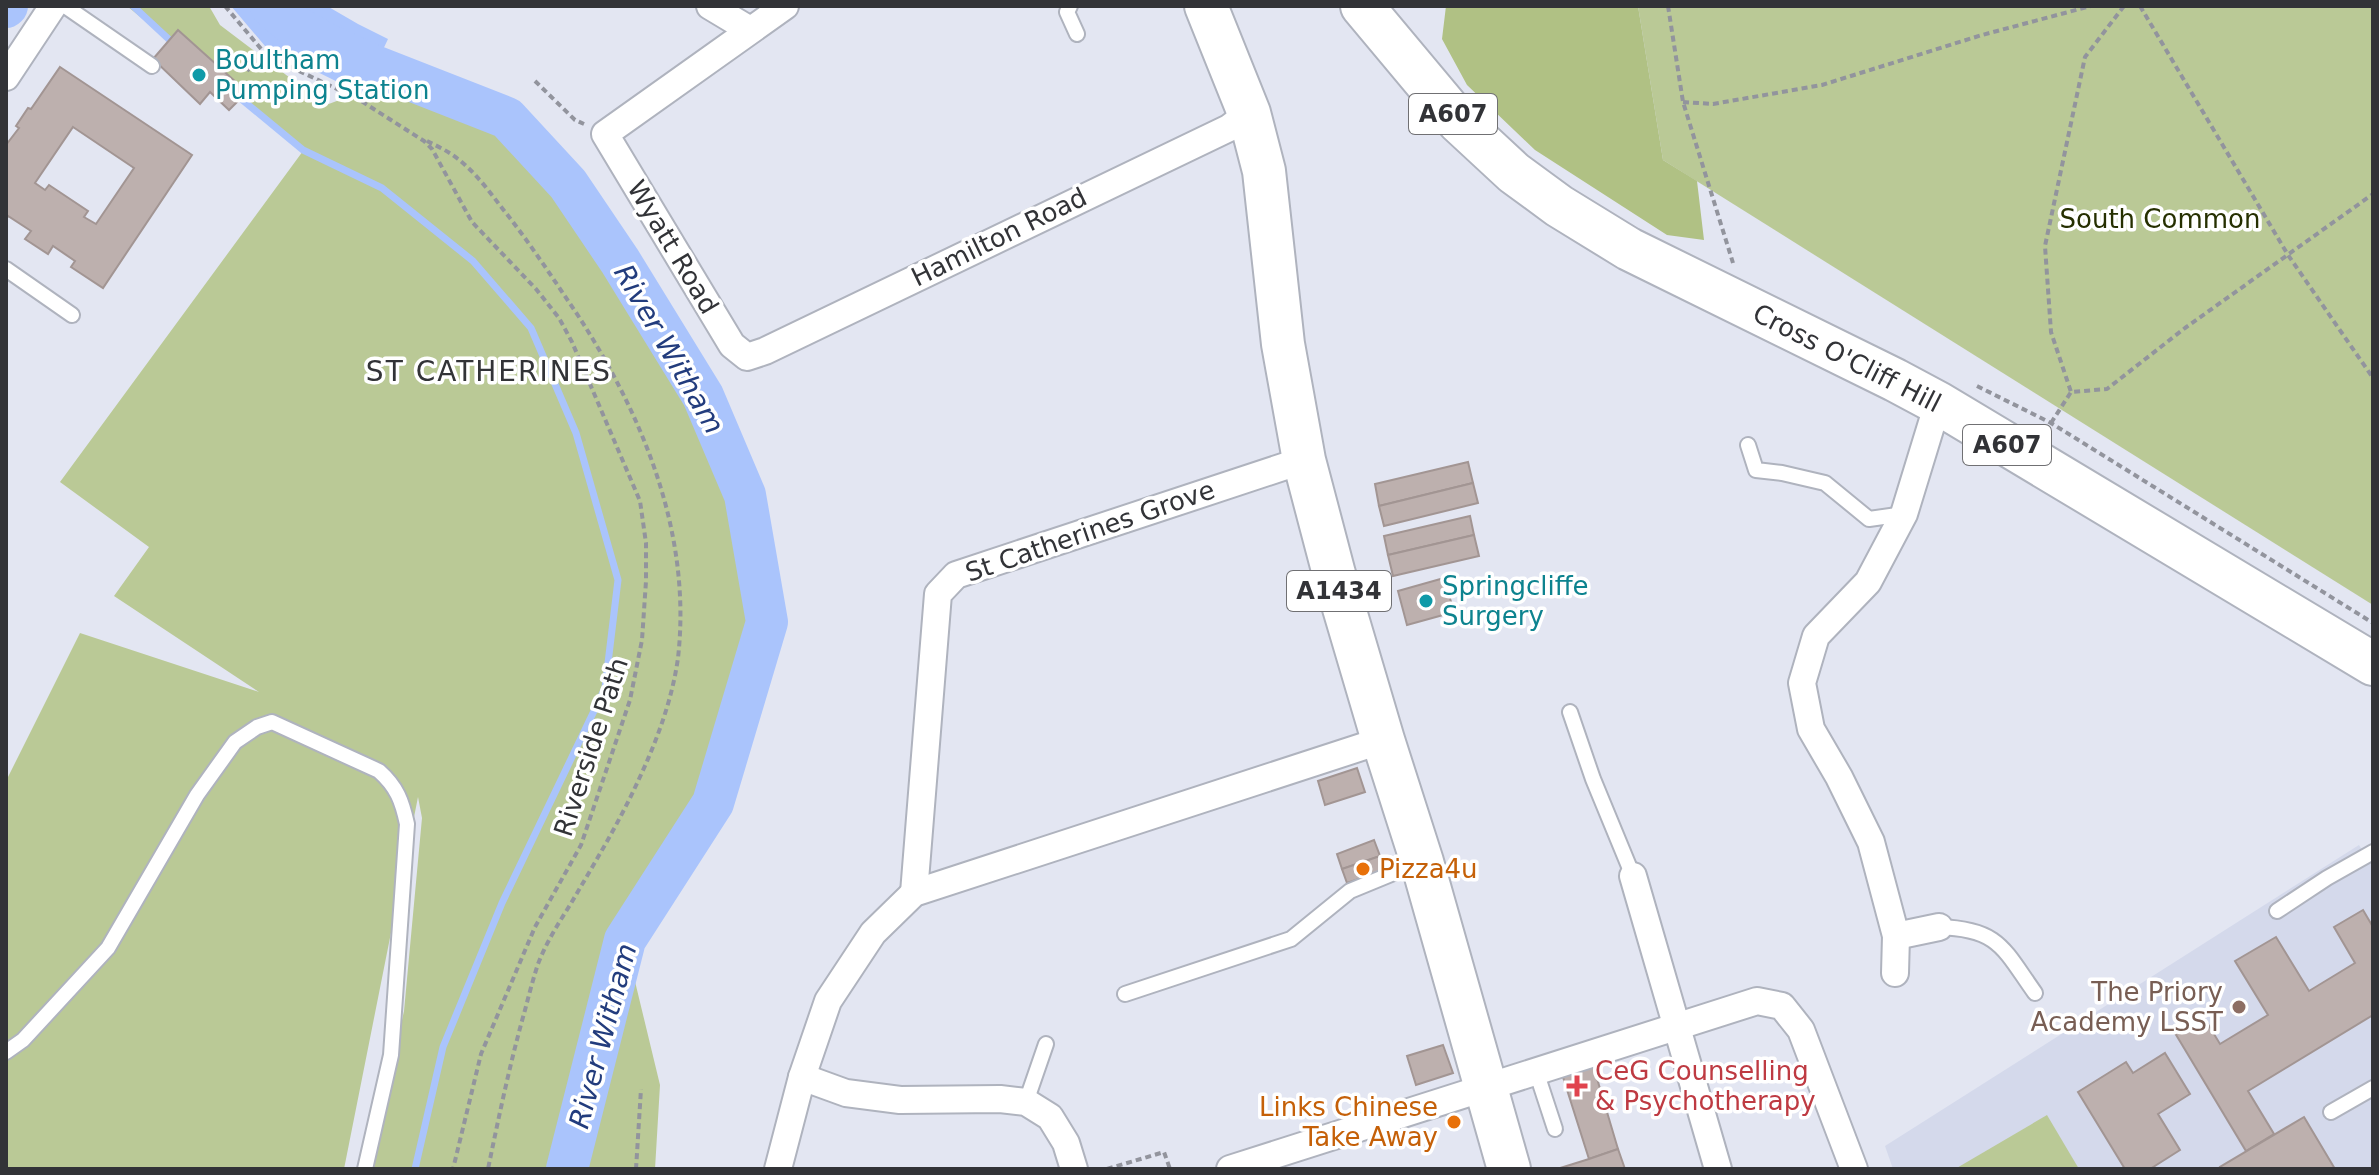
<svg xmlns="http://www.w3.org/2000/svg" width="2379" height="1175" viewBox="0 0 2379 1175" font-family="'DejaVu Sans',sans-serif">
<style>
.built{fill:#d4d9eb}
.green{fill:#bac996}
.forest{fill:#b0c184}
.water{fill:#aac4fc}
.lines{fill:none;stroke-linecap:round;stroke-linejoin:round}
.stream{stroke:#aac4fc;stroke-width:7}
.river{stroke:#aac4fc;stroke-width:42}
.building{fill:#bdb0ae;stroke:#a29593;stroke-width:2;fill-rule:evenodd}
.lane-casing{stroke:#afb3be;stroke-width:18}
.street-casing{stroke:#afb3be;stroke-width:30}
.primary-casing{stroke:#afb3be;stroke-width:46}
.path{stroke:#92949d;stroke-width:4;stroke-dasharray:6 4;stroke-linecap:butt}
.lane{stroke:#fff;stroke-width:14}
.street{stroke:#fff;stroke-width:26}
.primary{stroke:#fff;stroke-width:42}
.culture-dot{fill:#0f9aa8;stroke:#fff;stroke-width:3}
.food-dot{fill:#e8710a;stroke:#fff;stroke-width:3}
.education-dot{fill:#8d6e63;stroke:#fff;stroke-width:3}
.health-dot{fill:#e0444e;stroke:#fff;stroke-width:3}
.labels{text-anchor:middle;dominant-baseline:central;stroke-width:7;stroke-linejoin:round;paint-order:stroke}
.shield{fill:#fff;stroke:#707073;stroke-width:2}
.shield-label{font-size:24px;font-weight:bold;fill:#323337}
.culture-label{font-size:26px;fill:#0d838f;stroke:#fff;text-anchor:start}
.park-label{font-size:26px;fill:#263001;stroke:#fff}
.street-label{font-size:26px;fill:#323337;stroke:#fff}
.food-label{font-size:26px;fill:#c56008;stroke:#fff;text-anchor:start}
.education-label{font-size:26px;fill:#785e54;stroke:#fff;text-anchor:end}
.health-label{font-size:26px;fill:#be3a42;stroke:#fff;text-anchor:start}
.water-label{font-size:28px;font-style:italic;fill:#223c7d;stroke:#fff}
.neighbourhood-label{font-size:28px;letter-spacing:2px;fill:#323337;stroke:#fff}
</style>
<rect width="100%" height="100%" fill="#e3e6f2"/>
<path class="built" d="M2359,845L2373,867V1169H1893L1885,1146Z"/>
<g class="green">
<path d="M127,6H209L220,25L326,105L401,77L507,118L568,184L620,261L703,396L745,495L767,622L713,803L625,940L660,1085L655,1169H369L404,1011L422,818L418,797L344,1169H6V781L80,633L259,692L114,596L149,547L60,482L303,151Z"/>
<path d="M1638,6H2373V605L1663,160Z"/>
<path d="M2047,1115L2079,1169H1955Z"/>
</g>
<path class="forest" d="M1446,6H1638L1663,160L1697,181L1704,240L1667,235L1535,150L1467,85L1442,39Z"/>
<path class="water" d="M231,6H327L358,24L388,39L362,94L265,46Z"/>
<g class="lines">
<g class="stream">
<path d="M133,6L175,45"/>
<path d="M234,93L303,150L382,188L473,261L531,328L576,433L618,580L605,688L502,903L443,1047L415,1169"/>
</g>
<g class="river">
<path d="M271,6L293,25L324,43L372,65L507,118L568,184L620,261L703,396L745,495L767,622L713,803L625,940L567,1169"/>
<path d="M6,7L7,6"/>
</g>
</g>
<g class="building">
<path d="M178,30L247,92L229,110L210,92L200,104L153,59Z"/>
<path d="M60,67L192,155L103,288L71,267L75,261L53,246L48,254L25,239L31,231L8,216L6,220V145L19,128L16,126L28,108L31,109ZM73,127L134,168L96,224L84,217L88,211L49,185L45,190L35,183Z"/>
<path d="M1468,462L1473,483L1379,506L1375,484Z"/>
<path d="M1473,483L1478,503L1384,526L1379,506Z"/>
<path d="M1470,516L1474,535L1388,555L1384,536Z"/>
<path d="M1474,535L1479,556L1393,576L1388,555Z"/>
<path d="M1444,578L1454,612L1407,625L1398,591Z"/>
<path d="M1357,768L1365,792L1325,805L1318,781Z"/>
<path d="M1374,840L1380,856L1342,869L1337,854Z"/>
<path d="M1380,856L1385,870L1347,883L1342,869Z"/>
<path d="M2363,910L2373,927V1015L2248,1091L2274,1134L2246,1151L2172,1028L2200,1011L2220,1044L2268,1015L2235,961L2276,937L2309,991L2355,963L2334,927Z"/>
<path d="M1443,1045L1453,1073L1416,1085L1407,1056Z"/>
<path d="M2165,1053L2190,1094L2158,1114L2180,1150L2150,1169H2125L2078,1092L2126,1062L2133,1073Z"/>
<path d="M1593,1065L1618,1149L1589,1159L1562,1074Z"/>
<path d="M2304,1117L2335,1169H2221L2220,1167Z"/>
<path d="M1618,1149L1625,1169H1557L1589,1159Z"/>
</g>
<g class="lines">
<defs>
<g id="lane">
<path d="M65,6L152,66"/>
<path d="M1070,6L1067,12L1077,34"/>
<path d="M6,269L72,315"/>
<path d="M1748,445L1756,470L1782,473L1825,483L1869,519L1904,514"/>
<path d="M1570,712L1593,779L1633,876"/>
<path d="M2277,911L2327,878L2373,852"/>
<path d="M1939,927C1999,929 2003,948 2035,993"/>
<path d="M1125,994L1291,939L1350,891L1418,863"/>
<path d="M6,1052L23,1040L108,948L197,795L235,742L257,727L272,722L379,771C397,787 402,801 407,824L391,1055L365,1169"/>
<path d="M1536,1071L1555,1129"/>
<path d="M1026,1102L1046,1044"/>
<path d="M2331,1112L2373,1088"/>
</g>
<g id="street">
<path d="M710,6L750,30"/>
<path d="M785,6L605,134L732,345L747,357L765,351L1229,128L1249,113"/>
<path d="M6,77L53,6"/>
<path d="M1633,876L1718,1169"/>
<path d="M914,893L938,594L956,575L1304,460"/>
<path d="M1896,936L1939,927"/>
<path d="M1895,973L1896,936L1871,842L1839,777L1811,729L1802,683L1816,636L1868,582L1904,514L1938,403"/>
<path d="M802,1077L846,1093L900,1100L1000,1099L1026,1102L1050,1117L1066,1143L1074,1169"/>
<path d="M778,1169L802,1077L828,1001L873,933L914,893L1383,740"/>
<path d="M1230,1169L1757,1001L1782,1006L1801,1030L1854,1169"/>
</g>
<g id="primary">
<path d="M1206,6L1249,113L1264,171L1283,344L1304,460L1334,574L1383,740L1422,862L1509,1169"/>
<path d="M1362,6L1459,122L1514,173L1559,206L1629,249L1895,380L1938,403L2373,664"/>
</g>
</defs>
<use href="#lane" class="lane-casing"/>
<use href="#street" class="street-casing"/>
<use href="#primary" class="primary-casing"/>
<g class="path">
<path d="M225,6L262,50L274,59L358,99L424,141L432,149L472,222L536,289L559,318L572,342L640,501L646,543V581L642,640L630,700L581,845L535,927L481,1054L453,1169"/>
<path d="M1668,6L1683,102L1733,263"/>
<path d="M2124,6L2085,57L2045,246L2051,332L2071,392L2107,389L2185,328L2373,194"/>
<path d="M2140,6L2288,255L2373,378"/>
<path d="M247,71L263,52"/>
<path d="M535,81L575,120L584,124"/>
<path d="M1683,102L1713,104L1822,85L1982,35L2091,6"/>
<path d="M427,141C437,146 448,151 458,159C475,172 489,191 502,208C530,243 554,280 579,317C644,418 692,535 678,658C671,708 651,755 629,800C611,836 590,871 570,905C558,924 546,943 538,964C533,979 529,995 525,1010C510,1063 499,1116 488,1169"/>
<path d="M1977,386L2051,423L2373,623"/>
<path d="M2051,423L2071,392"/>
<path d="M636,1169L641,1089"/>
<path d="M1107,1169L1164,1152L1170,1169"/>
</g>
<use href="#lane" class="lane"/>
<use href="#street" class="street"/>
<use href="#primary" class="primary"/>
</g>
<g class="culture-dot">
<circle cx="199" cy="75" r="8"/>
<circle cx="1426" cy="601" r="8"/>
</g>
<g class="food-dot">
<circle cx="1363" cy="869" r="8"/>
<circle cx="1454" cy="1122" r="8"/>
</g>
<circle class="education-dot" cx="2239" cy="1007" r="8"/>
<path class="health-dot" d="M1573 1074h8v8h8v8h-8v8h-8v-8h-8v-8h8z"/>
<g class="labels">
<g class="shield">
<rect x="1409" y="94" width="88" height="40" rx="6"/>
<rect x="1963" y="425" width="88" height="40" rx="6"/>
<rect x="1287" y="571" width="104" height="40" rx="6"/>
</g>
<g class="shield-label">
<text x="1453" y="114">A607</text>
<text x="2007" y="445">A607</text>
<text x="1339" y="591">A1434</text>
</g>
<g class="culture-label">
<text x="215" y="60">Boultham<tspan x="215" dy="30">Pumping Station</tspan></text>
<text x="1442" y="586">Springcliffe<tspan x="1442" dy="30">Surgery</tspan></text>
</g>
<g class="park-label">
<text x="2160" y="219">South Common</text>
</g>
<g class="street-label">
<text transform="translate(999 237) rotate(-26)">Hamilton Road</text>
<text transform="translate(673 247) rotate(59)">Wyatt Road</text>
<text transform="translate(1847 358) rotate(27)">Cross O'Cliff Hill</text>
<text transform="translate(1090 531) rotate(-19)">St Catherines Grove</text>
<text transform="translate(591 747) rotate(-72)">Riverside Path</text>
</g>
<g class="food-label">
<text x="1379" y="869">Pizza4u</text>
<text x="1438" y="1107" text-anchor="end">Links Chinese<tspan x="1438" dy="30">Take Away</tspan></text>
</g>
<g class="education-label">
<text x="2223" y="992">The Priory<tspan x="2223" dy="30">Academy LSST</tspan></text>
</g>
<g class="health-label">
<text x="1595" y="1071">CeG Counselling<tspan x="1595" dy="30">&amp; Psychotherapy</tspan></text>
</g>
<g class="water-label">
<text transform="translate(669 349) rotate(60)">River Witham</text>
<text transform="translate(603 1036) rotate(-75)">River Witham</text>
</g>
<g class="neighbourhood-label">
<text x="489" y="371">ST CATHERINES</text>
</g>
</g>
<rect width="2379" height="1175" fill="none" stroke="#323337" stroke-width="16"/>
</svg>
